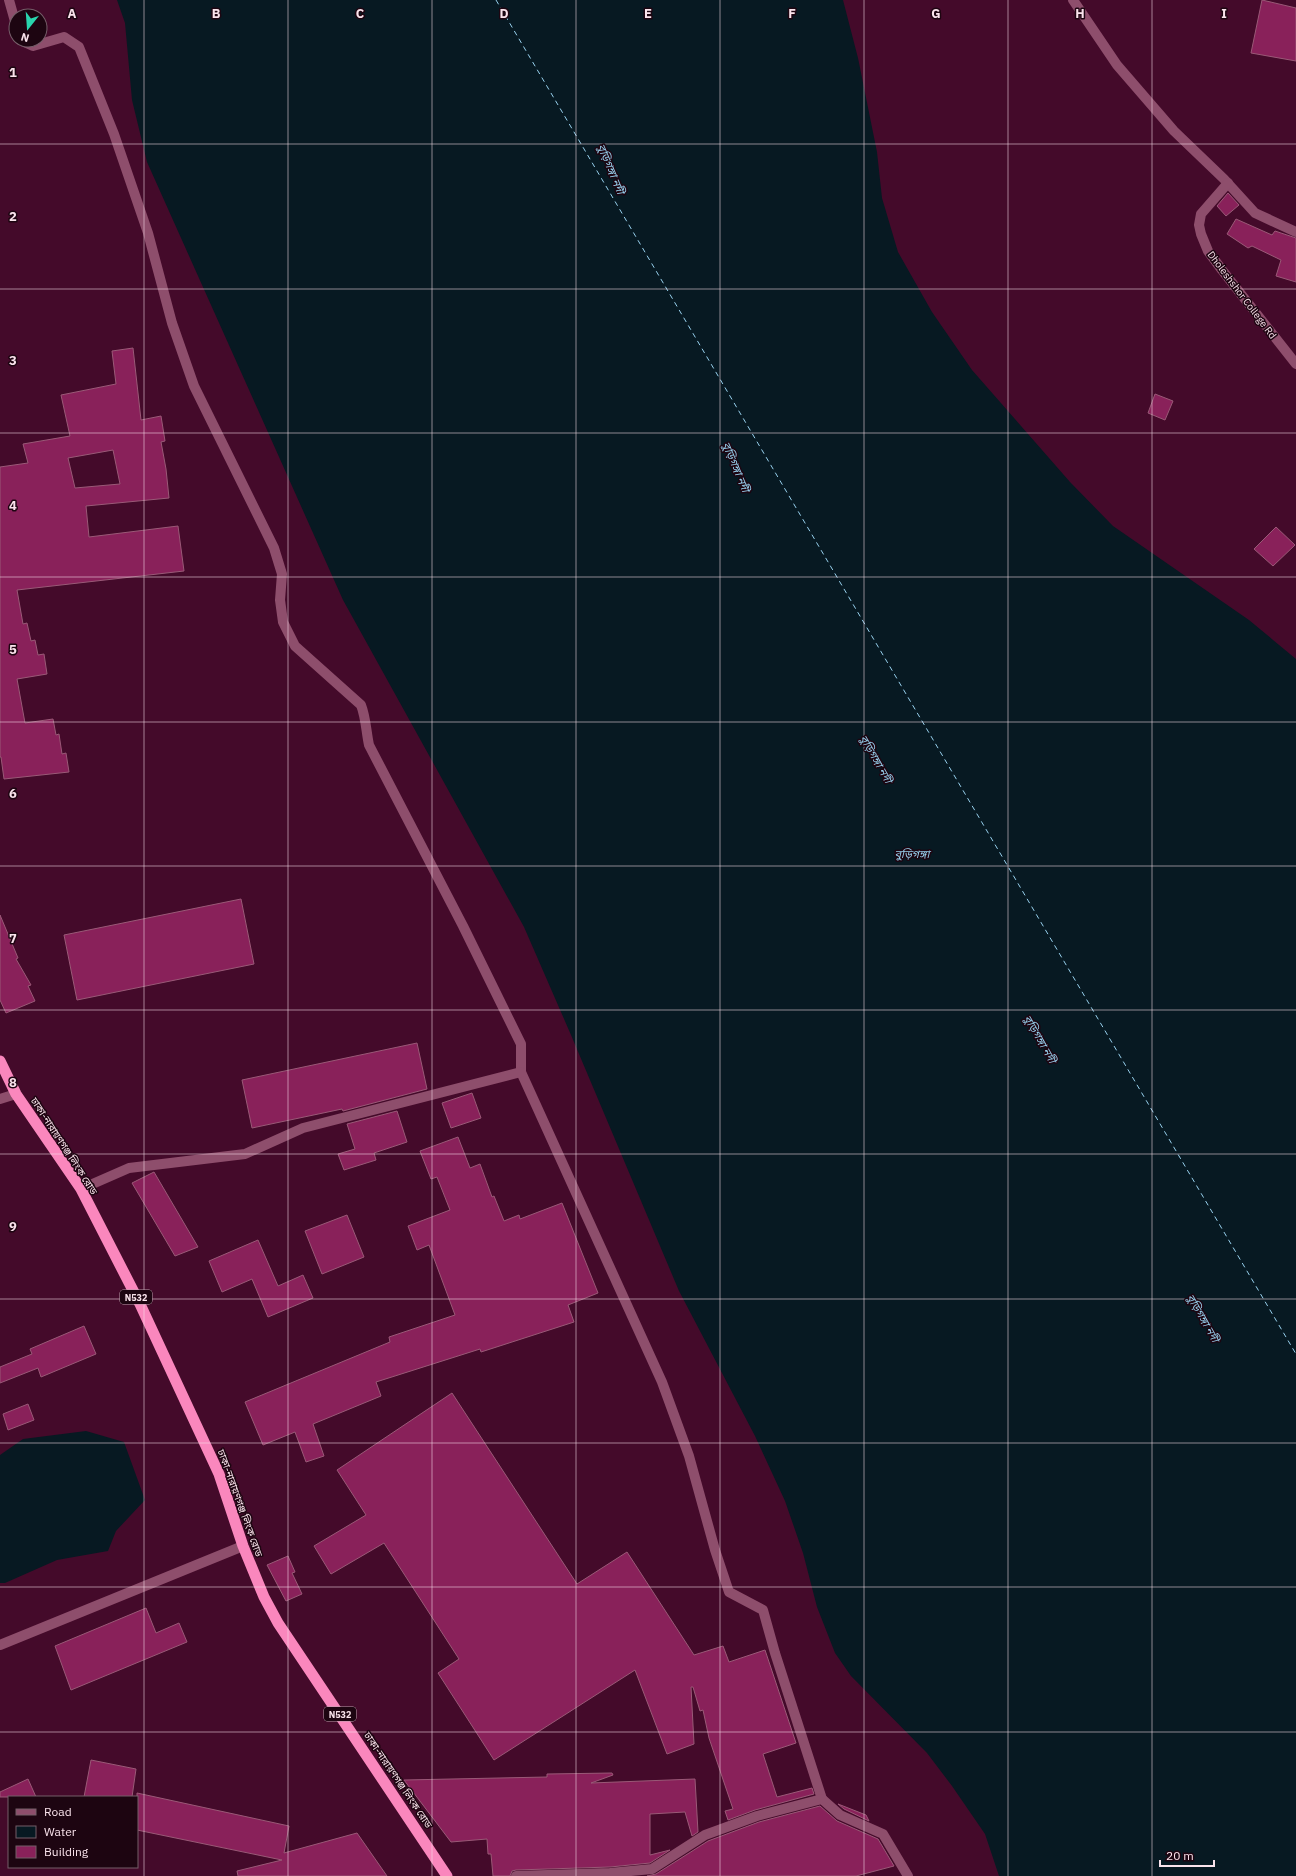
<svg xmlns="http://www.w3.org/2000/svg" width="1296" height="1876" viewBox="0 0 1296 1876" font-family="'IBM Plex Sans','Noto Sans Bengali',sans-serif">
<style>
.water{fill:#071922}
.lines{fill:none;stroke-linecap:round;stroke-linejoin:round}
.ferry{stroke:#97d0ed;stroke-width:1;stroke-dasharray:5 4;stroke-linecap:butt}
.building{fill:#89215a;stroke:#9a5977;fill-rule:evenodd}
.minor{stroke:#8e4e6c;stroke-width:10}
.trunk{stroke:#fa87bd;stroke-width:11}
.grid{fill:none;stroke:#fae3ec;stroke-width:1;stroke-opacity:0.55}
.labels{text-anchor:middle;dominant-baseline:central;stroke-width:3;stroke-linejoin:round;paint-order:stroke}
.shield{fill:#1d0511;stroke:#b8a0aa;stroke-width:1}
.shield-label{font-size:9px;font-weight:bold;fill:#fae3ec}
.street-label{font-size:10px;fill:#fae3ec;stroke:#1d0511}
.water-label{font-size:11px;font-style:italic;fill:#97d0ed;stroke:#1d0511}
.grid-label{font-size:13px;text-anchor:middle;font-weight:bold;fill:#fae3ec;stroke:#1d0511;stroke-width:3;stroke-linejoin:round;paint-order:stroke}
</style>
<rect width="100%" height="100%" fill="#440a2a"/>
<g class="water">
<path d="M117,0H843L858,58L877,152L882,198L898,252L932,312L972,370L1070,482L1113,526L1249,620L1296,659V1876H999L985,1834L952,1786L927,1753L851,1676L835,1653L817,1607L803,1553L785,1501L755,1436L679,1291L571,1035L524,927L343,600L147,162L132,100L125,23Z"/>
<path d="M86,1431L124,1442L145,1500L116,1531L108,1551L57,1560L5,1583H0V1455L23,1439Z"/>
</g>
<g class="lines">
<path class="ferry" d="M496,0L1296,1354"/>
</g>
<g class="building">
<path d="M1262,0L1296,8V61L1251,53Z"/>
<path d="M1228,193L1239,205L1226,216L1217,206Z"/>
<path d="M1236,219L1272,235L1275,231L1296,238V282L1276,276L1281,260L1252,246L1248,248L1227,234Z"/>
<path d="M133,348L141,420L161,416L165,441L161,442L166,469L169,498L86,506L89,537L178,526L184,571L17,590L23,624L27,623L31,641L35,640L38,655L44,654L47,674L17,679L25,723L53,719L56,735L59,734L62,754L66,753L69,772L4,779L1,757H0V467L28,463L23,444L70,436L61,395L116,384L112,351ZM113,450L120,484L75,488L68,458Z"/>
<path d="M1155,394L1173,401L1165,420L1148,413Z"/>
<path d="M1276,527L1295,545L1273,566L1254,549Z"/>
<path d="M241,899L254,964L77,1000L64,935Z"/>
<path d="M0,915L18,958L16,959L31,985L28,986L35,1001L6,1013L0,1000Z"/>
<path d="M417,1043L427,1089L343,1111L342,1109L252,1128L242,1080Z"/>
<path d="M472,1093L481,1118L451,1128L442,1103Z"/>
<path d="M397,1111L407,1142L374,1153L376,1160L344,1170L338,1154L355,1149L347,1124Z"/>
<path d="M458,1137L470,1168L480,1164L492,1197L494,1196L504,1221L519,1215L520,1219L562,1203L598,1293L568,1305L574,1322L481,1352L480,1349L376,1382L381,1396L313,1424L324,1456L306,1462L295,1432L263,1445L245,1402L390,1342L389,1337L455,1315L429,1245L417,1250L408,1226L450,1210L437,1177L431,1179L420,1151Z"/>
<path d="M154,1172L198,1247L175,1256L132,1183Z"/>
<path d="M347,1215L364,1257L322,1274L305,1231Z"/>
<path d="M258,1240L278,1286L303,1275L313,1298L268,1317L252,1279L222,1292L209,1261Z"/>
<path d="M84,1326L96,1354L41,1377L38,1368L0,1383V1367L32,1354L30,1349Z"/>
<path d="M452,1393L577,1584L627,1552L694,1655L723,1646L729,1662L765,1650L796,1743L763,1754L777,1797L812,1788L814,1794L755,1810L728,1820L725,1811L733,1809L709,1738L703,1710L700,1711L693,1687H691L694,1744L667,1754L635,1670L494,1760L438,1673L459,1659L384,1543L331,1574L314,1546L366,1515L337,1470Z"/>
<path d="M28,1404L34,1420L8,1430L3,1414Z"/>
<path d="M288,1556L295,1572L292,1573L302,1594L286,1601L267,1565Z"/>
<path d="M146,1608L156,1633L179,1623L187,1642L71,1690L55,1646Z"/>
<path d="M91,1760L136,1769L132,1797H84Z"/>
<path d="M612,1773L613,1775L591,1783L695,1779L698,1832L692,1836L685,1812L650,1814V1855L670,1850L650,1863L610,1867L516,1870L512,1871L510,1876H493L491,1854H488L487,1839L451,1842L404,1780L547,1777V1774Z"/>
<path d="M28,1779L36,1797H0V1792Z"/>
<path d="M137,1793L289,1826L284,1853L357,1833L387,1876H238L237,1871L282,1860L137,1830Z"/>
<path d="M838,1804L866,1815L869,1821L844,1809Z"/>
<path d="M820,1806L837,1821L878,1839L894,1866L856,1876H647L656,1874L708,1841L759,1822Z"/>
</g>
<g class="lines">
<g class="minor">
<path d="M9,0L16,25"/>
<path d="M1073,0L1117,65L1174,131L1224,179L1255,213L1296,232"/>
<path d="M20,40L33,46L64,37L79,47L114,134L148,233L172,323L194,386L274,548L282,574L280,600L283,622L295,646L361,705C366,718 366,731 369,745L463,926L521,1044V1072L662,1382L689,1456L715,1550L729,1592L763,1610L775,1653L822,1799"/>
<path d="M1228,183L1201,214L1199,225L1201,234L1208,251L1222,270L1296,364"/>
<path d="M0,1099L16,1094"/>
<path d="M81,1189L129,1168L245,1154L303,1128L521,1072"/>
<path d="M0,1645L243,1546"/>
<path d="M516,1876L610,1873L652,1869L705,1835L757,1816L822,1799L840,1815L883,1834L908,1876"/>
</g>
<path class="trunk" d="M0,1061L16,1094L81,1189L140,1304L219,1474L243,1546L264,1597L278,1623L447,1876"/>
</g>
<path class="grid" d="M144,0V1876M288,0V1876M432,0V1876M576,0V1876M720,0V1876M864,0V1876M1008,0V1876M1152,0V1876M0,144H1296M0,289H1296M0,433H1296M0,577H1296M0,722H1296M0,866H1296M0,1010H1296M0,1154H1296M0,1299H1296M0,1443H1296M0,1587H1296M0,1732H1296"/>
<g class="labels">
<g class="shield">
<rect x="120" y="1290" width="32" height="14" rx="3"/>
<rect x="324" y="1707" width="32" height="14" rx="3"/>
</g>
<g class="shield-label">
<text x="136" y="1297">N532</text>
<text x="340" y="1714">N532</text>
</g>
<g class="street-label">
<text transform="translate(1242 295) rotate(53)">Dholeshshor College Rd</text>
<text transform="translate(64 1146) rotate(57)">ঢাকা-নারায়ণগঞ্জ লিংক রোড</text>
<text transform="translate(240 1503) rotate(70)">ঢাকা-নারায়ণগঞ্জ লিংক রোড</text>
<text transform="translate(398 1780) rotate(56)">ঢাকা-নারায়ণগঞ্জ লিংক রোড</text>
</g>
<g class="water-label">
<text transform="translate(611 169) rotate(67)">বুড়িগঙ্গা নদী</text>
<text transform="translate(736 467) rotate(67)">বুড়িগঙ্গা নদী</text>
<text transform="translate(876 759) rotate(60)">বুড়িগঙ্গা নদী</text>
<text x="912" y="854">বুড়িগঙ্গা</text>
<text transform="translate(1040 1039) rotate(60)">বুড়িগঙ্গা নদী</text>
<text transform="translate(1203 1318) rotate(60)">বুড়িগঙ্গা নদী</text>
</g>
</g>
<g class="grid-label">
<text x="72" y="18">A</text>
<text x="216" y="18">B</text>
<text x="360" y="18">C</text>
<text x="504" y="18">D</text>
<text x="648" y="18">E</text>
<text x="792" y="18">F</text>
<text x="936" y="18">G</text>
<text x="1080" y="18">H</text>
<text x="1224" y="18">I</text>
<text x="13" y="77">1</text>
<text x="13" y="221">2</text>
<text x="13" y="365">3</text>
<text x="13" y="510">4</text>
<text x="13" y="654">5</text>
<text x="13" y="798">6</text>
<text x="13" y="943">7</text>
<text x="13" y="1087">8</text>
<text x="13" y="1231">9</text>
</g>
<rect x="8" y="1796" width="130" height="72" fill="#1d0511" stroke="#755e69"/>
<rect x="16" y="1809" width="20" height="6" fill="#8e4e6c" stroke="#755e69"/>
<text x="44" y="1816" font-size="12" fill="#fae3ec">Road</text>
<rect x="16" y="1826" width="20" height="12" fill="#071922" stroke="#755e69"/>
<text x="44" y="1836" font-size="12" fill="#fae3ec">Water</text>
<rect x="16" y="1846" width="20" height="12" fill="#89215a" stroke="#755e69"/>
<text x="44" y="1856" font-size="12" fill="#fae3ec">Building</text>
<g transform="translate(28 28) rotate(197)"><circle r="19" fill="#1d0511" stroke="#755e69"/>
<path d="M0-3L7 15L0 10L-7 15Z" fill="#29d5ad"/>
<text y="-6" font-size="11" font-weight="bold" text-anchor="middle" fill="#fae3ec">N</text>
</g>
<path d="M1160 1860v6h54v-6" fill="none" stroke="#fae3ec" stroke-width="2"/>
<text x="1166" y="1860" font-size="12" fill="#fae3ec" stroke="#1d0511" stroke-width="3" paint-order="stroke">20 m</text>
</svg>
